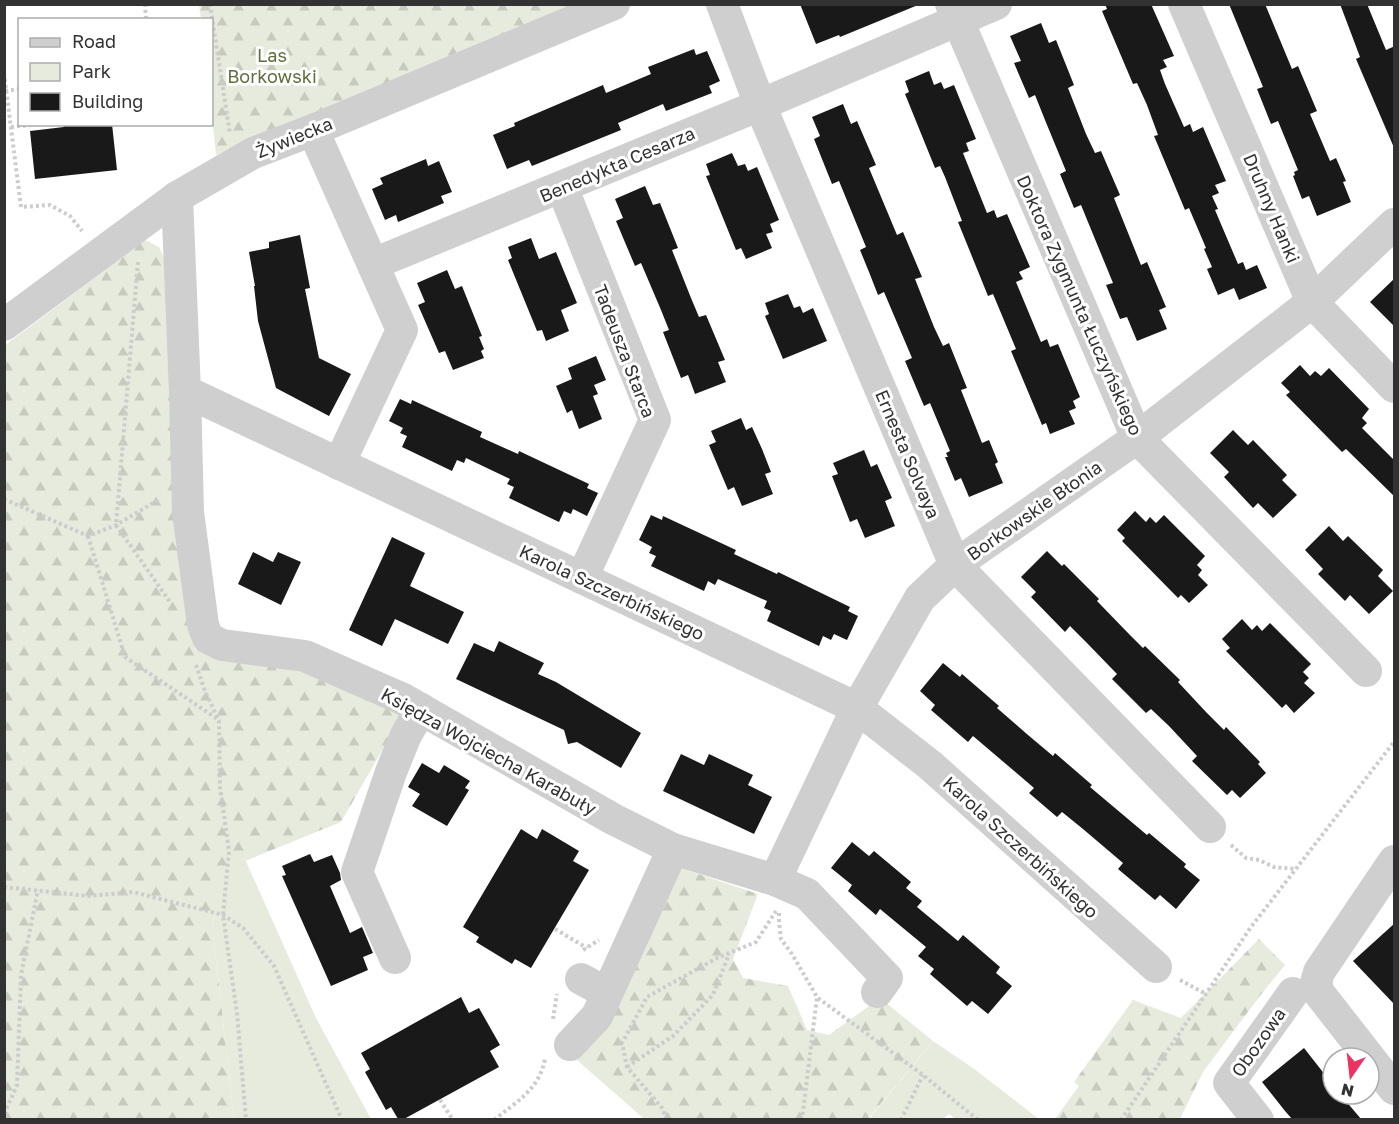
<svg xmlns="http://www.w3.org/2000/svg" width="1399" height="1124" viewBox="0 0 1399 1124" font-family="'Golos Text',sans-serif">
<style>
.green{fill:#e7ebdd}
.forest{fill:url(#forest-firs)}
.building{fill:#191919}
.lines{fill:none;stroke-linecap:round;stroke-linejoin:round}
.path{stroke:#ccc;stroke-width:4;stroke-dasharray:3 3;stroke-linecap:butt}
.minor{stroke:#cfcfcf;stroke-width:32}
.labels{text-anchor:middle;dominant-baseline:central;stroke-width:6;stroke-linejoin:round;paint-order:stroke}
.park-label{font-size:18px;fill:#5e703d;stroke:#fff}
.street-label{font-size:18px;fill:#323232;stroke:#fff}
</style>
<defs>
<pattern id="forest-firs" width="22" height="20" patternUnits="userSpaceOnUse" patternTransform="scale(1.5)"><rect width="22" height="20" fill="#e7ebdd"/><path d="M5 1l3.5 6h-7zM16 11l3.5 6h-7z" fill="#c7cabe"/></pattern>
</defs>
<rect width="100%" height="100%" fill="#fff"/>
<g class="green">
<path d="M245,859L316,1018L371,1119H234L213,932L214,873Z"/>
<path d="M933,1041L973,1068L1039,1119H955L949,1114L943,1119L868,1120Z"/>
</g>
<g class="forest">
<path d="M574,4L575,8L216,155L212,116V20L201,19L199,5Z"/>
<path d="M145,240L159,247L165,260L177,518L195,649L296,667L403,714L341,822L215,873L213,932L234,1119H5L4,346Z"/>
<path d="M681,868L758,894L733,959L743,978L788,986L807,1030L829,1035L880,998L933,1041L868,1119H643V1118L577,1060L608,1027Z"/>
<path d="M1259,939L1285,965L1259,997L1203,1072L1180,1119H1055L1079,1086L1074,1082L1133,1000L1181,1018Z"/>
</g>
<g class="building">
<path d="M800,4H917L918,5L840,37L839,35L816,44Z"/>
<path d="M1105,4H1151L1174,56L1163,60L1167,67L1160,70L1165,84L1184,127L1190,124L1193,132L1203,127L1226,181L1215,185L1219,193L1212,196L1218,209L1215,210L1238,264L1243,262L1246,270L1257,265L1267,288L1239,300L1234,288L1218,295L1207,269L1212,267L1204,249L1206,248L1189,208L1185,210L1154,136L1158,135L1147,105L1137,83L1133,84L1102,11L1107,9Z"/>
<path d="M1229,4H1265L1292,69L1298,66L1317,111L1310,114L1330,161L1336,158L1346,181L1343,182L1351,202L1317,216L1309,196L1302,199L1293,176L1295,175L1294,172L1298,170L1278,121L1271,124L1257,89L1263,87Z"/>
<path d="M1340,4H1367L1386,50L1395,46V150L1356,59L1360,57Z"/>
<path d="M1041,23L1049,43L1056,40L1074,85L1068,88L1086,134L1095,153L1101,151L1120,195L1114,198L1141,265L1147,262L1166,307L1159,310L1167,329L1137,341L1127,317L1120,319L1106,285L1113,283L1081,205L1074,208L1060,174L1066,171L1045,120L1035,95L1029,98L1014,63L1021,61L1010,36Z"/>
<path d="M694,49L696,55L707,51L720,81L709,86L712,93L666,111L663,104L618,123L621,130L532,166L529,160L507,169L493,135L515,126L514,123L603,85L606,93L651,74L648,67Z"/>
<path d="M929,71L934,85L941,82L944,89L954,85L976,139L966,143L969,151L963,153L987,213L994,210L997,218L1007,214L1030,267L1019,272L1023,279L1016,282L1041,342L1047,339L1050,347L1058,344L1080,397L1073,401L1076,408L1069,411L1075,424L1050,434L1046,423L1042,425L1011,351L1016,349L993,294L988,296L958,222L962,221L945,177L940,166L935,168L905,94L909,92L905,81Z"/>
<path d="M843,104L851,124L857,121L876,165L869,168L897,235L903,232L922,277L915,279L934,327L943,346L949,343L967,388L961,390L982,443L989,440L998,462L995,464L1003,483L969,497L961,478L955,481L945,457H948L946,453L950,451L930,403L924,406L905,361L912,358L884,292L878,295L869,272L860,250L866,247L839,181L832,184L814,139L820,136L812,117Z"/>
<path d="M63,124H112L117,170L35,179L30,131L64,127Z"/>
<path d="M732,153L738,166L745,164L748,171L757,167L779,220L770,224L773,232L766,234L772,248L746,259L741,248L736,250L706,176L710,175L706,164Z"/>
<path d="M426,159L428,166L439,161L452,192L441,196L444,203L398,222L396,215L385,220L372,189L383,184L380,178Z"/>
<path d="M645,186L653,205L660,203L678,248L672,250L691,298L699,317L706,315L725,360L718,362L726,382L695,394L688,375L681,378L663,332L669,330L661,310L641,263L635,266L616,221L623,218L615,199Z"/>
<path d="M300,235L310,288L305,289L319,358L351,374L329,416L276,388L258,321L254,286H255L249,252L269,248V242Z"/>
<path d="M531,238L539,259L556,252L577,303L561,310L569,331L546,341L542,330L537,331L508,260L512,258L508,247Z"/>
<path d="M447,270L455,289L462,286L482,336L479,337L484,349L481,351L484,358L453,370L445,351L439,353L418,305L425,302L417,283Z"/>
<path d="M1395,278V327L1370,302Z"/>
<path d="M788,294L794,308L800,306L803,313L813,308L827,341L783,359L765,316L769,314L765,303Z"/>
<path d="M596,356L606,380L594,385L598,394L593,396L602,419L579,429L572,410L567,413L556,386L572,379L568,368Z"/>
<path d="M1300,365L1310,376L1315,371L1321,376L1329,368L1369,409L1362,418L1367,423L1362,428L1395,461V497L1346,449L1342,452L1286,395L1290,392L1281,383Z"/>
<path d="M400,399L411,404L412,400L482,432L480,437L518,454L519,451L589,484L587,488L598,493L587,516L573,509L571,514L564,511L559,522L509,498L514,487L507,484L510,479L466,458L464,463L457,460L452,471L402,447L407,436L400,433L403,428L389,421Z"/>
<path d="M741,418L746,430L752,427L762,449L771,472L765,474L773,494L742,506L734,487L728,490L709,445L716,442L711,431Z"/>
<path d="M1233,430L1248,445L1253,440L1287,475L1282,480L1297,495L1273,518L1258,503L1253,508L1224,477L1229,472L1210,453Z"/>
<path d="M864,450L871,467L877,464L892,498L885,501L895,526L865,538L857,519L850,522L832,476L838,474L833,463Z"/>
<path d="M1135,511L1146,522L1150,517L1156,523L1164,515L1205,556L1197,565L1202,570L1198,575L1208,585L1189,603L1181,595L1178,598L1122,541L1125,538L1117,530Z"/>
<path d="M651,515L662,520L663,516L736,550L734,554L777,574L778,572L850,607L848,611L858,616L847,640L834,634L831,640L823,636L819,646L767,621L771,611L764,608L767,601L718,579L715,585L708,581L704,591L651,566L656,556L649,553L652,547L639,540Z"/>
<path d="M1329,526L1343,541L1348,536L1383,570L1378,576L1393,591L1369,614L1350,595L1345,601L1318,574L1323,569L1305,550Z"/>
<path d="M392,537L425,553L410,586L464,612L448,644L395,619L382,646L349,630Z"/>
<path d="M1047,551L1062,566L1064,564L1099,599L1097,601L1128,633L1143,648L1145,646L1180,680L1178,682L1206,712L1224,730L1226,727L1260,762L1258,764L1266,773L1240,798L1232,790L1227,795L1192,761L1197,756L1169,726L1151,709L1146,713L1112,679L1117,674L1085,641L1070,626L1065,632L1031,597L1036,592L1021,577Z"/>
<path d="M253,552L273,562L278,552L301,562L281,605L238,584Z"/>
<path d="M1242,619L1252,630L1257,625L1262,631L1270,623L1311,664L1303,672L1309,678L1304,683L1315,693L1294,713L1286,704L1282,708L1226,651L1230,648L1222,639Z"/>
<path d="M499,641L544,663L538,674L556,682L641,733L621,768L577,742L568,744L564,730L456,679L474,643L494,652Z"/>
<path d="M943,663L960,677L962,674L999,706L997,708L1028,735L1053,756L1055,753L1092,785L1090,787L1147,835L1149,833L1186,864L1184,867L1200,880L1176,909L1160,895L1155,900L1118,869L1123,863L1083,829L1062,812L1057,817L1029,793L1034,788L1013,770L973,736L968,742L931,710L935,705L920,691Z"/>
<path d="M681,754L704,765L709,754L753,775L748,785L772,797L754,834L663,791Z"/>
<path d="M422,763L439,773L444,765L470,781L465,788L469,790L447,826L412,806L420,794L408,787Z"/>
<path d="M521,829L537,839L542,829L579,851L573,861L589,870L531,968L515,959L512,964L476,942L479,937L463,927Z"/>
<path d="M852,842L869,856L874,851L911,882L906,888L922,901L917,907L958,941L963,935L1000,967L996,973L1012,986L988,1014L972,1001L967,1006L930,974L934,969L918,956L926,947L880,909L876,915L848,891L852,885L831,868Z"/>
<path d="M310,854L314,862L332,855L340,873L341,880L330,886L350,933L362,927L373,953L363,957L368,970L331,986L282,876L286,875L282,866Z"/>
<path d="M1395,923V1005L1353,961Z"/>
<path d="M461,997L469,1013L479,1008L500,1045L490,1051L499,1067L404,1119H398L391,1107L386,1110L365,1072L370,1069L361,1053Z"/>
<path d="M1304,1048L1333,1085V1094H1340L1361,1119H1292L1285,1111L1262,1082Z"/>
</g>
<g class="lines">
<g class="path">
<path d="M145,4L146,20"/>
<path d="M210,4L230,134"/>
<path d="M4,73L21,207L50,205L70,216L82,231"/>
<path d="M5,91L20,89"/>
<path d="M11,127L40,124"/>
<path d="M138,262L116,525L170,602"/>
<path d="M4,499L88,536L116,525L160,499"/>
<path d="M88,536L125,657L219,720"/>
<path d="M196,665L205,691L219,721L220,787L229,851L223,915L237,1013L246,1120"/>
<path d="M1231,845L1246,858L1259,860L1274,867L1295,869"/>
<path d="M4,887L88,896L133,892L223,915L243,928L274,966L342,1120"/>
<path d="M779,913V922L781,939L792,954L817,997L802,1120"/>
<path d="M555,929L587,948"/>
<path d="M583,950L599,940"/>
<path d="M1180,980L1206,994"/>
<path d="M818,998L923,1075L978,1120"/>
<path d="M553,1019L557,994"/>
<path d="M627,1067L673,1036L713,995L729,954"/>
<path d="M440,1100L453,1120"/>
<path d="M4,1114L17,1085L21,975L38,890"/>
<path d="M494,1120C517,1101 539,1090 545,1059"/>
<path d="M666,1120L663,1109L627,1067L622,1043L647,997L717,958L756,942L776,911"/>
<path d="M901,1120L923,1075"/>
<path d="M1121,1120L1251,927L1394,742"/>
</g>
<g class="minor">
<path d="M722,4L760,105L955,565L1210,827"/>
<path d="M951,4L1137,438L1366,671"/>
<path d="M1184,4L1312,302L1394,387"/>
<path d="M313,130L402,330L339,464"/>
<path d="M562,187L655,420L582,578"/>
<path d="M177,197L185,391L582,578L857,708L930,765L1156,967"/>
<path d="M373,264L760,105L996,4"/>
<path d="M4,325L177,197L253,153L313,130L614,4"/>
<path d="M185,391L188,512L203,625L208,638L222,645L305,656L403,699L613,819L673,849L775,880L807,894L887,978L877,992"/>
<path d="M1394,861L1319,972L1316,983L1319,993L1394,1089"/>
<path d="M775,880L857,708L920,598L955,565L1137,438L1312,302L1394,224"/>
<path d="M395,958L357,872L391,772L406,735L421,709"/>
<path d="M581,979L607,993"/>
<path d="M570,1045L597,1016L673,849"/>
<path d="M1258,1120L1229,1083L1293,993"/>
</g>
</g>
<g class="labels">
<g class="park-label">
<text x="272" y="55">Las<tspan x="272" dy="21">Borkowski</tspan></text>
</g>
<g class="street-label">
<text transform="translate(294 137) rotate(-22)">Żywiecka</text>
<text transform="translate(617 164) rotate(-23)">Benedykta Cesarza</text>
<text transform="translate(1272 208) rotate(67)">Druhny Hanki</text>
<text transform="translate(1080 305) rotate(66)">Doktora Zygmunta Łuczyńskiego</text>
<text transform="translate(625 351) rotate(69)">Tadeusza Starca</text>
<text transform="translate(908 454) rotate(67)">Ernesta Solvaya</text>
<text transform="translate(1034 510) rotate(-35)">Borkowskie Błonia</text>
<text transform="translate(612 592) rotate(25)">Karola Szczerbińskiego</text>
<text transform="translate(489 751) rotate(29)">Księdza Wojciecha Karabuły</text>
<text transform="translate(1021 847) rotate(42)">Karola Szczerbińskiego</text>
<text transform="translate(1258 1042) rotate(-55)">Obozowa</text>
</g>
</g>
<rect width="1399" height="1124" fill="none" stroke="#323232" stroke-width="12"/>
<rect x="18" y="18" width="195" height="108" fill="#ffffff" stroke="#adadad" stroke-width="1.5"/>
<rect x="30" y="38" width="30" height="9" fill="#cfcfcf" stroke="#adadad" stroke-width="1.5"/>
<text x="72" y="48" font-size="18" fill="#323232">Road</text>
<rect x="30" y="63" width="30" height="18" fill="#e7ebdd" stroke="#adadad" stroke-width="1.5"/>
<text x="72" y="78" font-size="18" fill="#323232">Park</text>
<rect x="30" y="93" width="30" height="18" fill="#191919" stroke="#adadad" stroke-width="1.5"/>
<text x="72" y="108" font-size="18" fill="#323232">Building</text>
<g transform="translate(1351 1076) rotate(194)"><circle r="28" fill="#ffffff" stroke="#adadad" stroke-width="1.5"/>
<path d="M0-4.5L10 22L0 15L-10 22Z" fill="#eb3262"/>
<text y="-9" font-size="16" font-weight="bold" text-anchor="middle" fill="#323232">N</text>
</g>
</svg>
